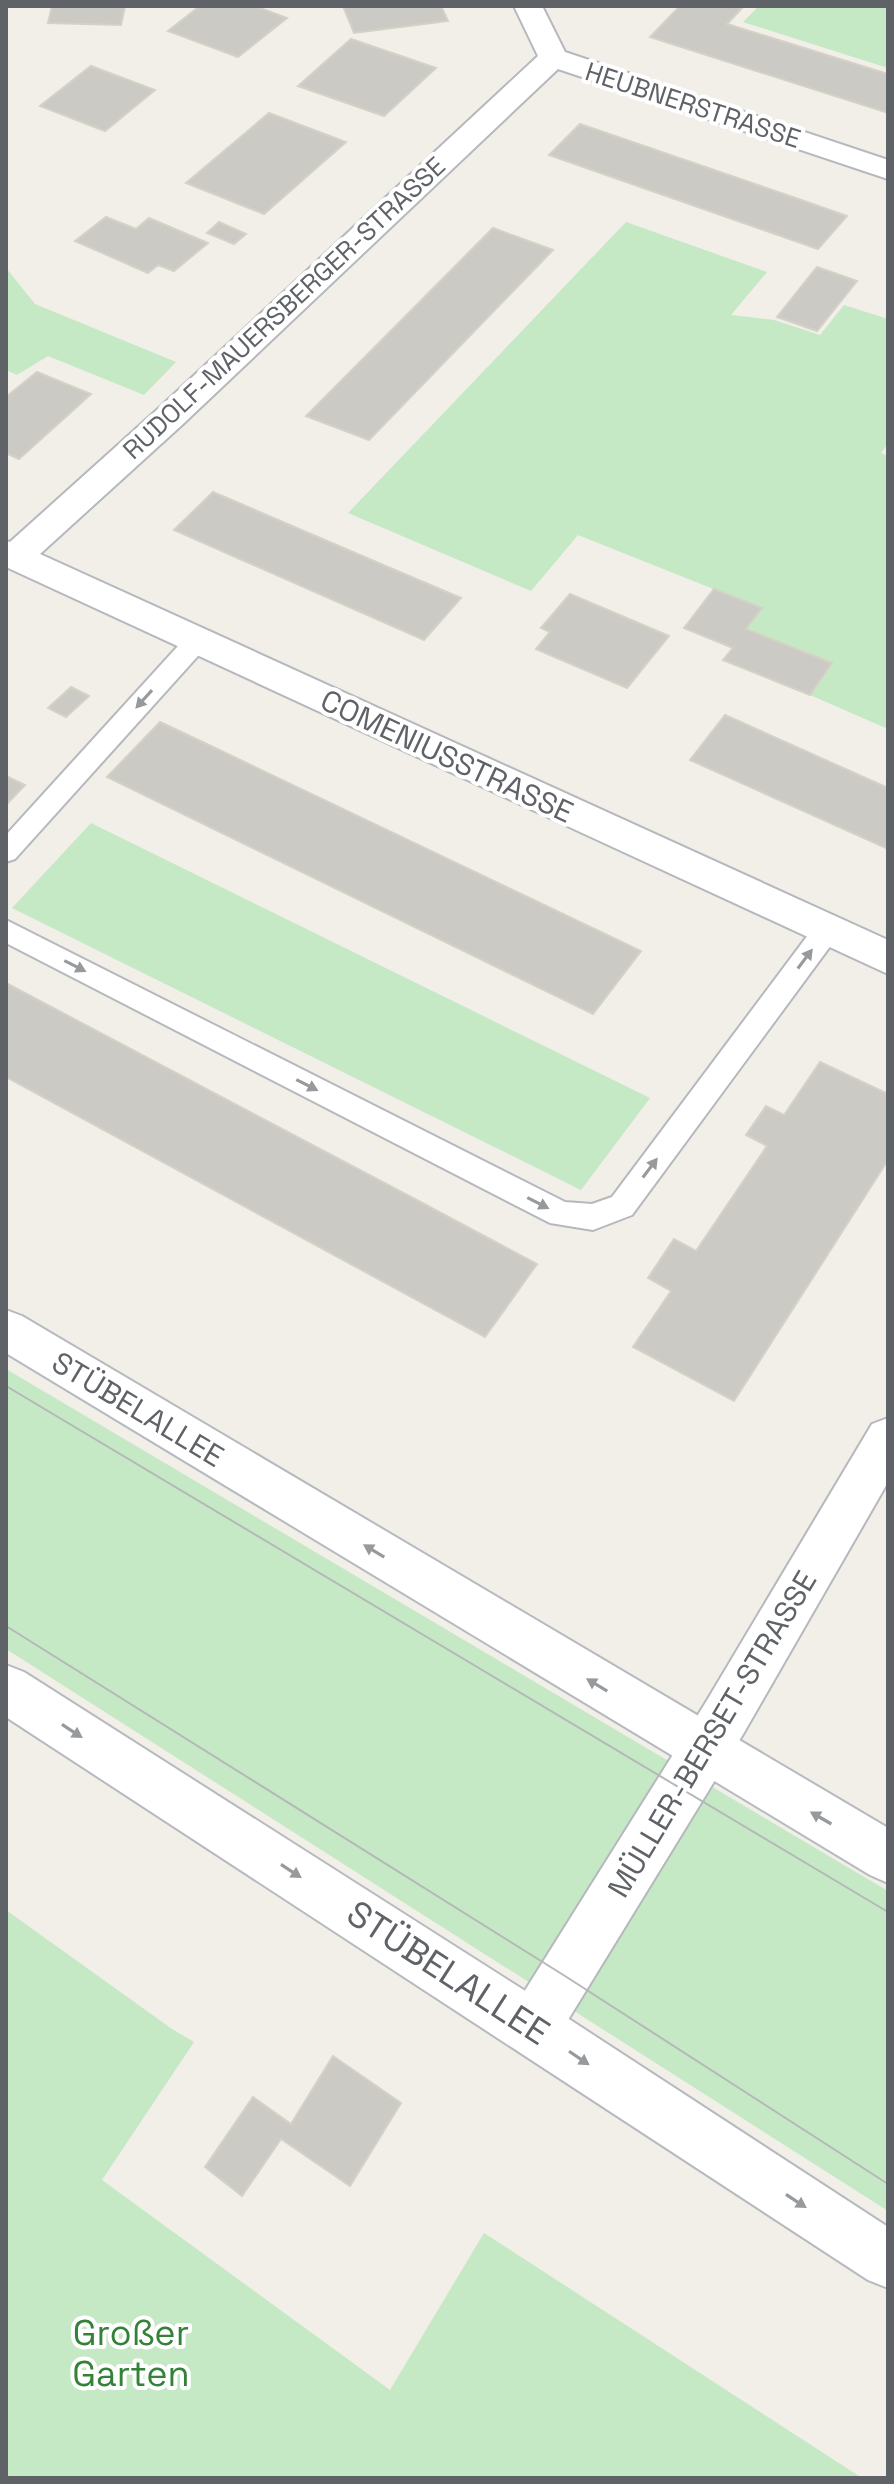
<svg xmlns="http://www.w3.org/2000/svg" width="894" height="2484" font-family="'Space Grotesk',sans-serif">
  <rect width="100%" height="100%" fill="#f1efe8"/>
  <g fill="#c5e8c5">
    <polygon points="759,6 888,6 888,68 743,22"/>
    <polygon points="626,222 767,272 731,315 774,320 820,335 844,305 888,319 888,443 881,453 888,456 888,729 810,695 832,663 746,629 761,608 578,535 531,591 348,513"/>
    <polygon points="6,268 35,304 176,362 144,395 48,356 17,375 6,370"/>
    <polygon points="91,823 650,1098 581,1190 12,908"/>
    <polygon points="6,1369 888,1891 888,2211 6,1649"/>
    <polygon points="6,1910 172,2029 194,2042 102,2180 390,2390 484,2233 862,2478 6,2478"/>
  </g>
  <g fill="#cccac5" stroke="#d6d1c6" stroke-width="2">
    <polygon points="52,6 125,6 121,25 48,23"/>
    <polygon points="200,6 255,6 287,18 238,57 168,31"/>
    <polygon points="343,6 441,6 448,21 354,33"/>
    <polygon points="680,6 744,6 727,24 888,74 888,113 650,37"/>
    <polygon points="351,39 436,68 384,116 298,86"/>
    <polygon points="91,66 155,90 105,131 40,106"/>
    <polygon points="269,113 346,142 264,214 186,183"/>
    <polygon points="580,124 784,194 847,216 818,249 549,155"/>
    <polygon points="106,217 136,229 149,218 208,243 174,271 158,265 148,273 75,241"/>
    <polygon points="219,222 246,234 234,244 207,233"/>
    <polygon points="493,228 553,250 369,440 306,416"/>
    <polygon points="817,267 857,281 817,331 777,317"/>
    <polygon points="37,372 91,394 19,459 6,453 6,397"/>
    <polygon points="213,492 395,570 461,598 424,640 174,530"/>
    <polygon points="714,589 762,608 746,629 832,663 810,695 723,660 733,648 684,628"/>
    <polygon points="570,594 669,636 627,688 536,649 550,632 541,628"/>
    <polygon points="71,687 89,696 66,717 48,708"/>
    <polygon points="725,715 888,788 888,849 690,760"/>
    <polygon points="160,722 211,746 641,951 593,1014 107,777"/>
    <polygon points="6,776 25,785 6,805"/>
    <polygon points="6,983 411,1197 537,1264 485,1337 6,1077"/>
    <polygon points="820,1062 888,1094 888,1160 734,1401 633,1347 671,1291 648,1278 674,1239 696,1251 767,1146 746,1135 766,1106 784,1115"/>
    <polygon points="333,2056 401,2103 350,2186 281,2139 242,2196 205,2167 253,2097 291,2124"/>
  </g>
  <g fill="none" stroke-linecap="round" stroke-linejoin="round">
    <defs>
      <g id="lane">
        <polygon points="197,632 206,635 209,641 206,647 15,859 6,862 6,835 188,635"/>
        <polygon points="827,919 837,923 841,930 837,937 632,1215 593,1230 550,1223 6,943 6,920 565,1202 592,1204 612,1197 817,923"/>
      </g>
      <g id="street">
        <polygon points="514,6 542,6 565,52 888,160 888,179 558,69 183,424 40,554 888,940 888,974 6,567 6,541 10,542 159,408 538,56"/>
        <polygon points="888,1418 888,1482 742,1736 552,2046 533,2054 514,2046 506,2027 514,2008 706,1702 872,1424"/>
      </g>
      <g id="secondary">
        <polygon points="6,1310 22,1316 888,1828 888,1883 870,1875 6,1353"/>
        <polygon points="6,1665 24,1672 552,2008 888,2227 888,2288 868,2280 6,1717"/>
      </g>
    </defs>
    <use href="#lane" stroke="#b5b8bc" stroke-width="4"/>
    <use href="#street" stroke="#b5b8bc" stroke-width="4"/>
    <use href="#secondary" stroke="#b6babf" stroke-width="4"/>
    <use href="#lane" fill="#fff" fill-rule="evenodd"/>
    <use href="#street" fill="#fff" fill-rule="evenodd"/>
    <use href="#secondary" fill="#fff" fill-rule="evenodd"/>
    <g stroke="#b6b7b8" stroke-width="2">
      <polyline points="6,1386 888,1912"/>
      <polyline points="6,1626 565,1976 888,2184"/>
    </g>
  </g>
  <defs><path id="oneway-solid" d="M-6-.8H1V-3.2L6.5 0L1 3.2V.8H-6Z" transform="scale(2)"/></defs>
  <g fill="#979a9d">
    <use href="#oneway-solid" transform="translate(144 699) rotate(132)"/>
    <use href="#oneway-solid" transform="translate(805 959) rotate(-53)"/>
    <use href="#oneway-solid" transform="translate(75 966) rotate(27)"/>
    <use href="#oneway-solid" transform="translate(307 1085) rotate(27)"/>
    <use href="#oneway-solid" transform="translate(650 1168) rotate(-53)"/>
    <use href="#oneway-solid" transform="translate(538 1203) rotate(27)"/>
    <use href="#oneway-solid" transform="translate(374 1551) rotate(-149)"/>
    <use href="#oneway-solid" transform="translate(597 1685) rotate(-149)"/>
    <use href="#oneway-solid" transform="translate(72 1731) rotate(33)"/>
    <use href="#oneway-solid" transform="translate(821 1818) rotate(-150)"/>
    <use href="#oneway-solid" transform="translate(291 1871) rotate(33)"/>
    <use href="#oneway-solid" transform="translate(579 2058) rotate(34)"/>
    <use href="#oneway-solid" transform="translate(796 2201) rotate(33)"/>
  </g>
  <g text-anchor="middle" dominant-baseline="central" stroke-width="8" stroke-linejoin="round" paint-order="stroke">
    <g font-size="26" fill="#5f6368" stroke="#fff">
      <text transform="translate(693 105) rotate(18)">HEUBNERSTRASSE</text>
      <text transform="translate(284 308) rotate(-43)">RUDOLF-MAUERSBERGER-STRASSE</text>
    </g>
    <g font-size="30" fill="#5f6368" stroke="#fff">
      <text transform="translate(447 756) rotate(25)">COMENIUSSTRASSE</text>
      <text transform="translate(138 1409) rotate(31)">STÜBELALLEE</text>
      <text transform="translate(712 1734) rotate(-59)">MÜLLER-BERSET-STRASSE</text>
    </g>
    <g font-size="36" fill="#5f6368" stroke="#fff">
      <text transform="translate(448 1973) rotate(33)">STÜBELALLEE</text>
    </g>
    <g font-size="36" fill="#348238" stroke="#fff">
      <text x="131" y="2333">Großer<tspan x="131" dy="41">Garten</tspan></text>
    </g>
  </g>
  <rect width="894" height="2484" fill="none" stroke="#5f6368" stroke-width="16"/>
</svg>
